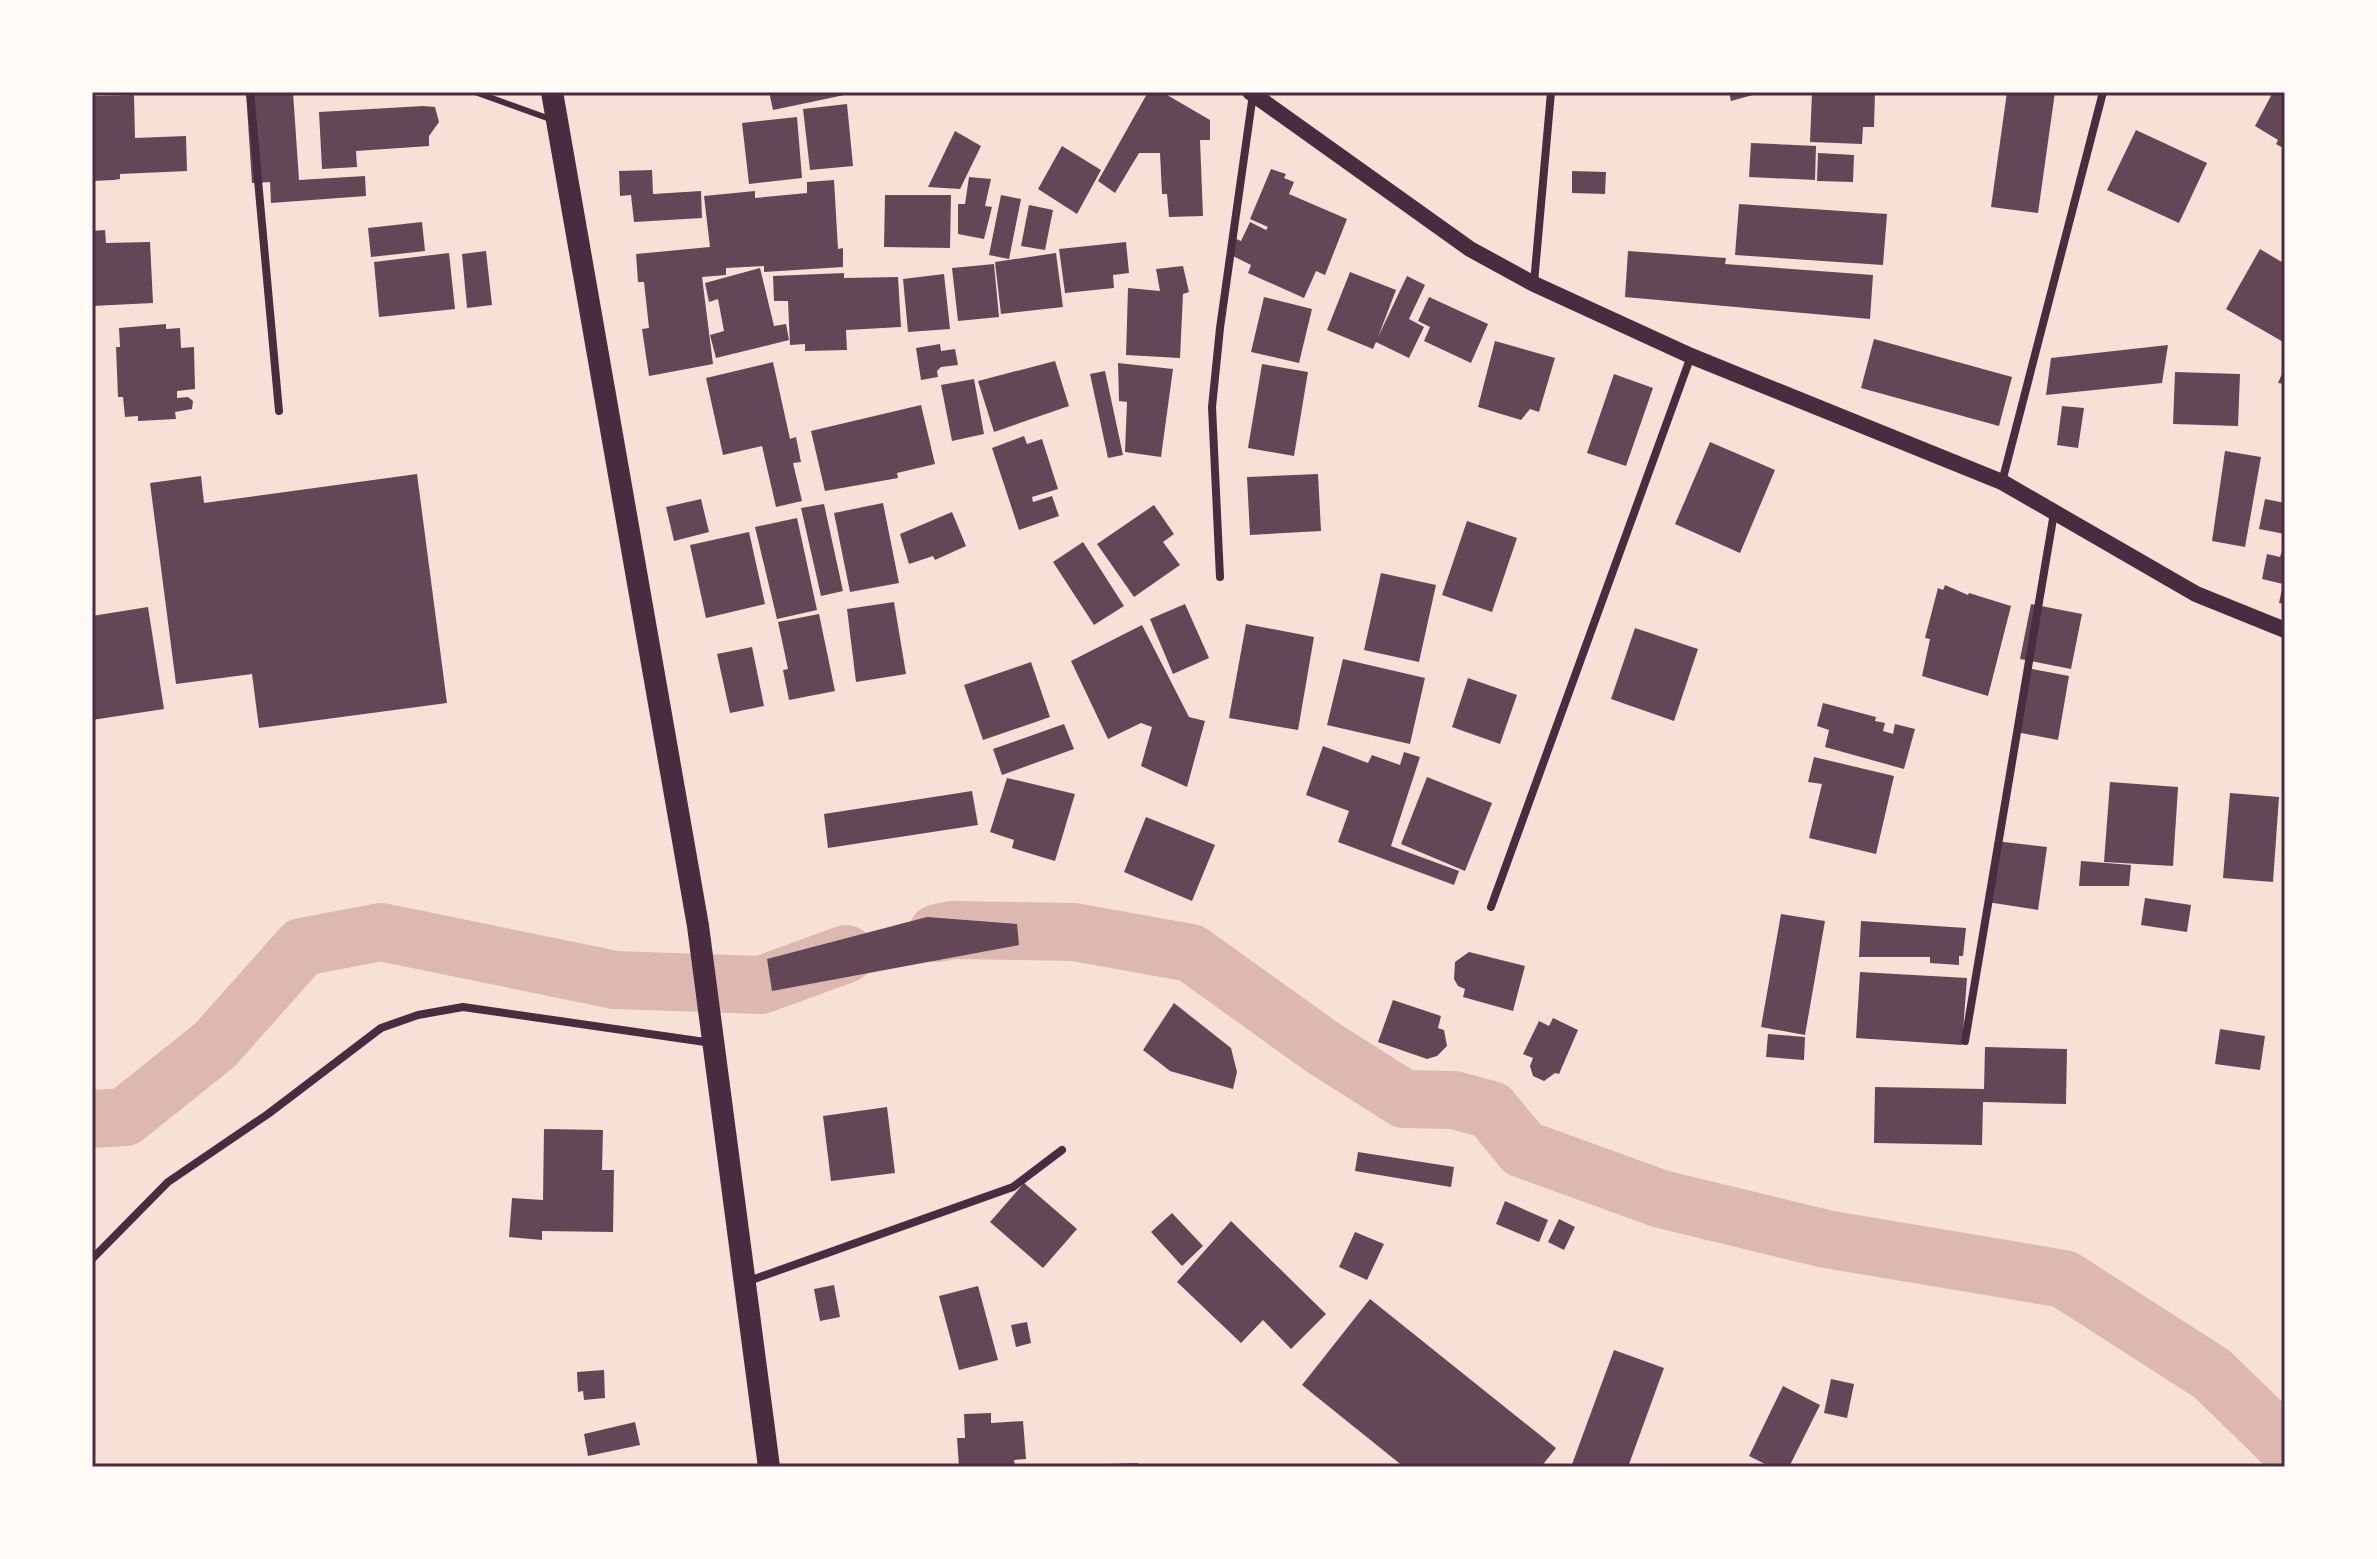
<svg xmlns="http://www.w3.org/2000/svg" width="2377" height="1559" font-family="'Source Sans 3',sans-serif">
  <rect width="100%" height="100%" fill="#f7e1d7"/>
  <g fill="none" stroke-linecap="round" stroke-linejoin="round">
    <g stroke="#dcb8b0" stroke-width="58">
      <polyline points="937,933 952,930 1074,932 1191,953 1322,1047 1404,1099 1454,1100 1491,1110 1523,1149 1661,1199 1826,1239 2064,1279 2212,1374 2285,1445"/>
      <polyline points="92,1119 125,1117 215,1045 302,947 381,932 615,980 761,985 846,954"/>
    </g>
  </g>
  <g fill="#644757">
    <polygon points="246,92 293,92 299,180 365,176 366,196 271,203 270,182 252,183"/>
    <polygon points="769,92 853,92 854,93 773,110"/>
    <polygon points="1148,92 1162,92 1210,120 1210,140 1200,140 1203,216 1169,217 1167,194 1162,194 1160,153 1139,153 1115,193 1098,181"/>
    <polygon points="1729,92 1760,92 1760,93 1731,101"/>
    <polygon points="1812,92 1875,92 1874,127 1863,127 1862,144 1810,142"/>
    <polygon points="2007,92 2055,92 2038,213 1991,207"/>
    <polygon points="2273,92 2285,96 2285,149 2276,144 2278,140 2255,126"/>
    <polygon points="134,95 135,138 186,136 187,171 120,174 120,179 114,180 92,181 92,96"/>
    <polygon points="847,104 853,166 810,170 803,109"/>
    <polygon points="423,106 435,107 439,122 429,136 429,146 356,151 357,167 322,169 319,112"/>
    <polygon points="797,117 802,178 749,184 742,123"/>
    <polygon points="2136,130 2207,163 2179,223 2107,190"/>
    <polygon points="955,131 981,146 960,189 928,187"/>
    <polygon points="1751,143 1816,146 1815,180 1749,177"/>
    <polygon points="1062,146 1101,170 1077,214 1038,189"/>
    <polygon points="1818,153 1854,155 1853,182 1817,181"/>
    <polygon points="1271,169 1286,174 1284,178 1294,182 1289,194 1347,219 1325,275 1316,271 1304,298 1248,273 1251,265 1229,254 1234,238 1241,241 1250,222 1266,230 1268,227 1250,219"/>
    <polygon points="652,170 653,194 701,191 702,218 634,222 631,195 620,196 619,171"/>
    <polygon points="1572,171 1606,172 1605,194 1572,193"/>
    <polygon points="969,177 991,179 985,206 992,207 984,239 958,234 958,204 965,204"/>
    <polygon points="834,180 838,249 843,248 843,267 764,272 764,266 726,268 726,275 702,277 713,364 649,376 642,329 649,328 644,282 638,282 636,254 710,247 704,196 755,191 755,198 807,193 807,182"/>
    <polygon points="885,195 951,195 950,248 884,247"/>
    <polygon points="1001,195 1021,199 1009,259 989,255"/>
    <polygon points="1739,204 1887,214 1883,265 1735,255"/>
    <polygon points="1029,205 1053,210 1045,250 1021,246"/>
    <polygon points="422,222 425,251 371,257 368,228"/>
    <polygon points="105,230 106,243 150,242 153,303 92,306 92,231"/>
    <polygon points="1126,242 1129,273 1113,275 1114,288 1065,293 1059,249"/>
    <polygon points="2260,249 2285,264 2285,343 2226,309"/>
    <polygon points="486,251 492,305 467,308 462,254"/>
    <polygon points="1628,251 1726,258 1725,264 1873,275 1870,319 1625,297"/>
    <polygon points="449,253 455,309 379,317 374,262"/>
    <polygon points="1056,253 1063,307 1001,314 995,262"/>
    <polygon points="994,264 999,317 958,321 952,268"/>
    <polygon points="1183,266 1189,292 1183,294 1180,358 1126,355 1128,288 1160,291 1156,269"/>
    <polygon points="760,268 774,326 786,324 789,340 716,358 710,335 724,331 718,299 709,302 705,283"/>
    <polygon points="1350,272 1396,290 1378,337 1407,276 1425,285 1409,319 1424,327 1409,358 1376,342 1373,349 1327,330"/>
    <polygon points="844,273 844,278 898,277 901,327 846,330 847,350 805,351 805,344 790,345 788,301 774,301 773,276"/>
    <polygon points="944,274 950,329 908,332 903,279"/>
    <polygon points="1264,297 1312,309 1299,363 1251,352"/>
    <polygon points="1429,297 1488,324 1471,363 1424,341 1430,327 1418,321"/>
    <polygon points="166,324 166,329 180,328 181,348 194,347 195,389 177,391 177,398 188,397 193,401 192,409 175,412 176,419 138,421 138,416 125,417 123,397 118,397 116,347 120,347 119,328"/>
    <polygon points="1874,339 2012,377 1999,426 1861,388"/>
    <polygon points="1495,341 1555,358 1539,412 1530,409 1521,420 1478,407"/>
    <polygon points="940,344 941,351 955,349 958,365 941,367 937,371 938,377 921,380 916,348"/>
    <polygon points="2168,345 2162,383 2046,395 2051,358"/>
    <polygon points="1055,361 1069,406 994,432 978,381"/>
    <polygon points="773,362 790,439 796,437 801,462 793,463 802,501 776,507 762,446 723,455 706,378"/>
    <polygon points="1118,363 1173,369 1161,457 1125,452 1127,402 1119,401"/>
    <polygon points="1262,364 1308,372 1294,456 1248,448"/>
    <polygon points="2285,367 2285,384 2278,383"/>
    <polygon points="1105,371 1123,455 1108,458 1090,374"/>
    <polygon points="2175,372 2240,374 2238,426 2173,424"/>
    <polygon points="1614,374 1653,388 1626,466 1587,453"/>
    <polygon points="974,379 984,434 952,441 941,385"/>
    <polygon points="921,405 935,464 897,473 898,478 825,491 811,431"/>
    <polygon points="2062,406 2084,408 2078,448 2057,445"/>
    <polygon points="1024,436 1027,444 1042,439 1058,489 1032,497 1033,502 1052,496 1059,516 1019,530 992,448"/>
    <polygon points="1710,442 1775,470 1740,553 1675,524"/>
    <polygon points="2225,451 2261,457 2245,547 2212,541"/>
    <polygon points="417,474 447,703 259,728 252,674 176,684 150,483 201,476 204,503"/>
    <polygon points="1318,474 1321,531 1250,535 1247,477"/>
    <polygon points="701,499 709,532 674,541 666,507"/>
    <polygon points="2265,499 2285,503 2285,534 2259,529"/>
    <polygon points="883,503 899,583 850,592 834,513"/>
    <polygon points="824,504 843,591 821,596 801,508"/>
    <polygon points="1154,505 1174,534 1163,542 1180,565 1134,597 1097,544"/>
    <polygon points="952,512 966,546 935,560 933,556 909,564 900,534"/>
    <polygon points="797,518 817,610 777,619 755,527"/>
    <polygon points="1467,521 1517,538 1492,612 1442,595"/>
    <polygon points="749,532 765,604 706,618 690,545"/>
    <polygon points="1083,542 1124,606 1094,625 1053,562"/>
    <polygon points="2285,542 2285,604 2279,603 2283,584 2262,579 2267,554 2280,557"/>
    <polygon points="1381,573 1436,585 1419,662 1364,650"/>
    <polygon points="1945,585 1968,595 1969,593 2011,606 1988,696 1922,676 1930,639 1925,638 1938,588 1943,590"/>
    <polygon points="894,602 906,674 856,682 847,609"/>
    <polygon points="1185,604 1209,658 1173,674 1150,619"/>
    <polygon points="2031,604 2082,614 2071,669 2020,659"/>
    <polygon points="148,607 164,709 92,720 92,616"/>
    <polygon points="819,614 835,691 789,700 783,670 788,669 778,622"/>
    <polygon points="1246,624 1314,637 1298,730 1229,718"/>
    <polygon points="1142,625 1189,717 1205,721 1187,787 1141,766 1152,727 1141,723 1108,739 1071,661"/>
    <polygon points="1635,628 1698,649 1674,721 1611,699"/>
    <polygon points="752,647 764,706 730,713 717,654"/>
    <polygon points="1343,659 1425,678 1410,744 1327,725"/>
    <polygon points="1031,662 1050,717 983,740 964,685"/>
    <polygon points="2027,668 2069,676 2058,740 2016,732"/>
    <polygon points="1468,678 1517,695 1500,744 1452,727"/>
    <polygon points="1823,703 1876,717 1875,721 1885,723 1883,731 1893,734 1895,724 1915,729 1904,769 1825,747 1829,730 1817,726"/>
    <polygon points="1064,724 1074,749 1002,775 993,749"/>
    <polygon points="1323,746 1368,763 1372,755 1400,765 1404,752 1420,757 1391,846 1459,871 1454,885 1338,842 1349,811 1306,795"/>
    <polygon points="1814,757 1894,776 1876,854 1809,838 1822,784 1808,782"/>
    <polygon points="1427,777 1492,803 1465,871 1401,844"/>
    <polygon points="1007,778 1075,794 1055,861 1012,848 1014,840 990,832"/>
    <polygon points="2110,782 2178,787 2173,866 2104,862"/>
    <polygon points="972,791 978,825 828,848 824,814"/>
    <polygon points="2230,793 2279,797 2273,882 2223,878"/>
    <polygon points="1146,817 1215,845 1192,901 1124,872"/>
    <polygon points="1995,841 2047,847 2038,910 1987,902"/>
    <polygon points="2081,861 2131,865 2129,886 2079,886"/>
    <polygon points="2145,898 2191,905 2187,932 2141,925"/>
    <polygon points="1781,914 1825,921 1805,1035 1761,1027"/>
    <polygon points="927,917 1017,924 1019,945 772,991 767,959"/>
    <polygon points="1861,921 1966,928 1963,956 1959,956 1959,965 1930,963 1930,957 1859,957"/>
    <polygon points="1469,952 1525,966 1513,1011 1463,997 1465,989 1458,986 1454,979 1455,962"/>
    <polygon points="1860,972 1967,978 1962,1045 1856,1038"/>
    <polygon points="1393,1000 1441,1016 1438,1028 1444,1030 1447,1046 1437,1056 1427,1059 1378,1042"/>
    <polygon points="1174,1003 1231,1048 1237,1072 1233,1089 1170,1071 1143,1050"/>
    <polygon points="1553,1018 1578,1030 1559,1074 1555,1073 1544,1081 1533,1076 1530,1066 1533,1058 1523,1054 1539,1021 1549,1026"/>
    <polygon points="2220,1029 2265,1036 2260,1070 2215,1064"/>
    <polygon points="1768,1034 1805,1037 1804,1060 1766,1057"/>
    <polygon points="1985,1047 2067,1049 2066,1104 1983,1102 1982,1145 1874,1143 1875,1087 1984,1089"/>
    <polygon points="887,1107 895,1173 831,1181 823,1116"/>
    <polygon points="544,1129 603,1130 602,1170 614,1170 613,1232 542,1231 542,1240 509,1237 512,1198 543,1200"/>
    <polygon points="1358,1152 1454,1167 1451,1187 1355,1171"/>
    <polygon points="1024,1183 1077,1229 1043,1268 990,1222"/>
    <polygon points="1505,1201 1548,1220 1539,1242 1496,1224"/>
    <polygon points="1172,1213 1203,1246 1182,1266 1151,1232"/>
    <polygon points="1559,1219 1575,1227 1564,1250 1548,1242"/>
    <polygon points="1231,1221 1326,1314 1291,1349 1263,1320 1241,1343 1177,1282"/>
    <polygon points="1355,1232 1384,1244 1367,1280 1339,1267"/>
    <polygon points="834,1285 840,1317 820,1321 814,1289"/>
    <polygon points="978,1286 998,1360 959,1370 939,1296"/>
    <polygon points="1370,1299 1556,1448 1541,1467 1404,1467 1302,1385"/>
    <polygon points="1027,1322 1031,1343 1016,1347 1011,1325"/>
    <polygon points="1614,1350 1664,1368 1628,1467 1571,1467"/>
    <polygon points="604,1370 605,1398 584,1400 583,1391 578,1392 577,1372"/>
    <polygon points="1831,1379 1854,1384 1847,1418 1824,1413"/>
    <polygon points="1783,1386 1820,1405 1789,1467 1771,1467 1749,1456"/>
    <polygon points="991,1413 991,1423 1023,1421 1026,1459 1014,1460 1015,1467 959,1467 957,1438 965,1438 964,1414"/>
    <polygon points="635,1422 640,1445 588,1456 584,1434"/>
    <polygon points="1138,1463 1138,1467 1105,1467 1105,1464"/>
  </g>
  <g fill="none" stroke-linecap="round" stroke-linejoin="round">
    <polyline stroke="#4a2c40" stroke-width="6" points="475,92 550,119"/>
    <g stroke="#4a2c40" stroke-width="8">
      <polyline points="250,92 279,411"/>
      <polyline points="1534,283 1551,92"/>
      <polyline points="2002,482 2103,92"/>
      <polyline points="1220,577 1212,407 1220,328 1253,94"/>
      <polyline points="1491,907 1691,356"/>
      <polyline points="1965,1041 2054,513"/>
      <polyline points="92,1259 168,1182 268,1114 381,1028 418,1015 463,1007 712,1043"/>
      <polyline points="746,1282 1013,1187 1062,1150"/>
    </g>
    <polyline stroke="#4a2c40" stroke-width="16" points="1250,92 1470,249 1534,284 1691,356 2002,482 2196,594 2285,630"/>
    <polyline stroke="#4a2c40" stroke-width="22" points="552,92 698,926 769,1467"/>
  </g>
  <rect width="2377" height="1559" fill="none" stroke="#fffaf5" stroke-width="188"/>
  <rect x="94" y="94" width="2189" height="1371" fill="none" stroke="#4a2c40" stroke-width="3"/>
</svg>
